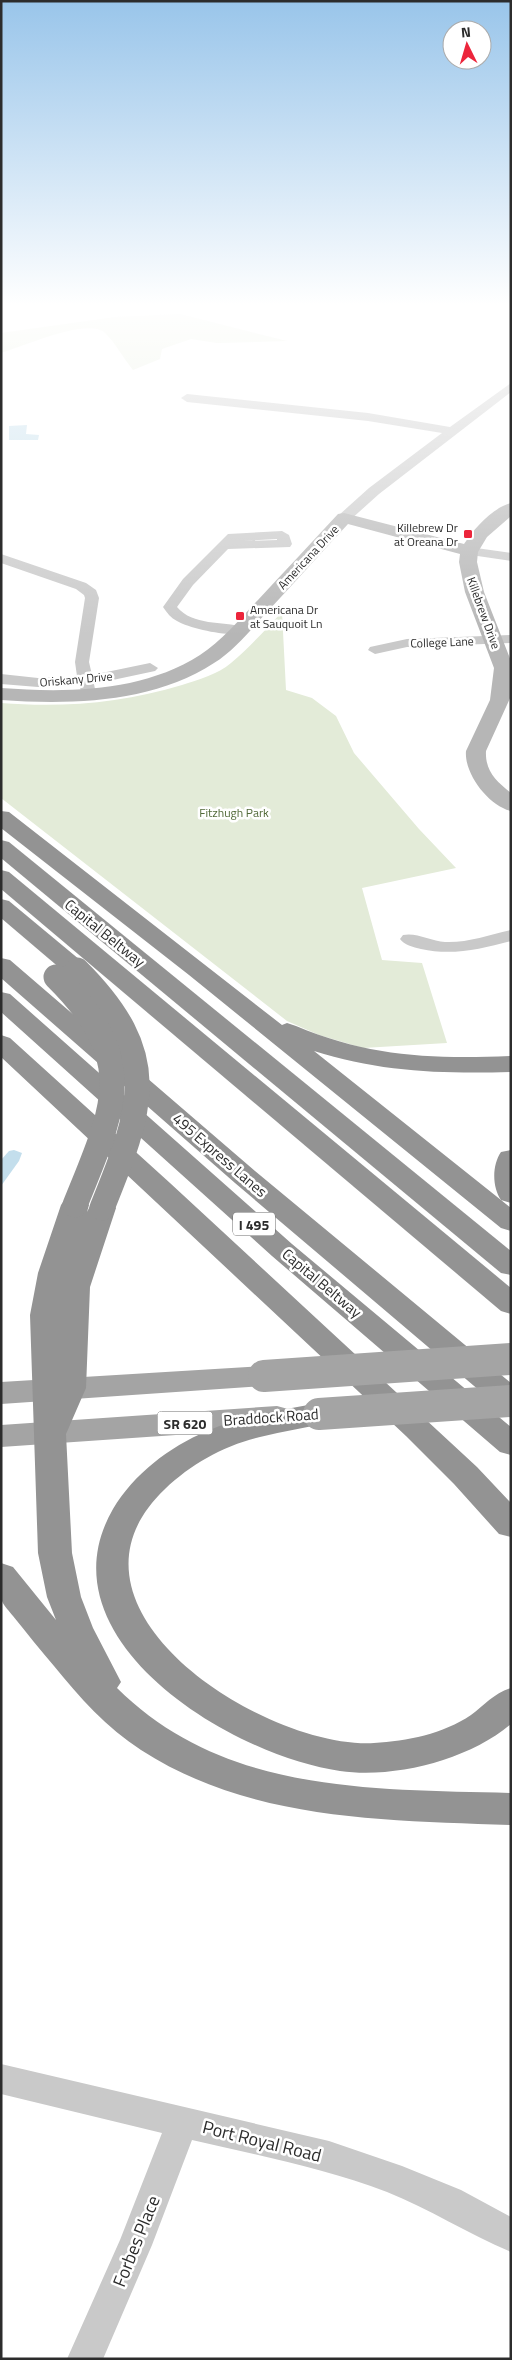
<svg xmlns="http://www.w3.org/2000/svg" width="512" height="2360" font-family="'Titillium Web',sans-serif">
  <rect width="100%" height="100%" fill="#fff"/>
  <g fill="#e3ebd8">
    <path d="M 180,314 L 287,341 L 217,343 L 191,339 L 162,349 L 160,359 L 133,370 C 124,359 114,341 105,333 C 87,317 23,347 1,353 L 1,333 L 115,317 Z"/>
    <path d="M 282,612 L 286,690 L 312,698 L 336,716 L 354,753 L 419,829 L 456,868 L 362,888 L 382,960 L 422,963 L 447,1043 L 363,1048 L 319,1035 L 287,1021 L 1,798 L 1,703 C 63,708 123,703 182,685 C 198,680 218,674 231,663 C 249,648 266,629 282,612 Z"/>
  </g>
  <g fill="#c3deec">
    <polygon points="27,425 26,434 39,435 38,440 9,440 9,426"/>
    <polygon points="14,1150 22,1153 19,1161 1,1186 1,1160 9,1151"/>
  </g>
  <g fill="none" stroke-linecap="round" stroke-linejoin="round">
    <g fill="#c9c9c9" fill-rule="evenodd">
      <polygon points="511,383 511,392 379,494 349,521 344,522 337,518 339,515 369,488 442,433 368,421 187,402 181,398 187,394 368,413 450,427"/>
      <path d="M 282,531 L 289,535 L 292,544 L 290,547 L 228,549 L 193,585 L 177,607 C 193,626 222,621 244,627 L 246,630 L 244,633 C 229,637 191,629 177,621 C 171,618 167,613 163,607 L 183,579 L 228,534 ZM 277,539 L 277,540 L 243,541 Z"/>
      <polygon points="469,547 511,553 511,561 464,554 462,551 464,548"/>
      <polygon points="1,554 86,583 96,590 99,598 89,662 92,675 150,663 158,668 155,671 94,684 96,694 88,699 83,697 79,685 38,687 1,684 1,674 38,678 77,676 75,662 85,598 84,595 76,589 1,563"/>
      <polygon points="511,635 511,643 407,647 375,654 368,650 370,647 407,639"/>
      <path d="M 511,930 L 511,941 C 481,949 452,956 421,949 C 413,947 404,945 400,939 L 403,935 C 416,932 431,941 445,942 C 467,943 489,935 511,930 Z"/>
      <path d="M 1,2064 L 329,2141 L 402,2166 L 461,2190 L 511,2217 L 511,2252 C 468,2234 430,2209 387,2192 C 324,2168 257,2155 192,2140 L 152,2245 L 103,2359 L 67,2359 L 120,2240 L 162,2133 L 1,2094 Z"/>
    </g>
    <path fill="#b6b6b6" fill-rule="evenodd" d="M 511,503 L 511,516 L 487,537 L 478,552 L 477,562 L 484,592 L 511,661 L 511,696 L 486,751 C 485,771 496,781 511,793 L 511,811 C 489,806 464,774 466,751 L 490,700 L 494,668 L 465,592 L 459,562 L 460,554 L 348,524 C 321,553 295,582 268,611 C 251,629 235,650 214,663 C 153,703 71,705 1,700 L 1,688 C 68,693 142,692 200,655 C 222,641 240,619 258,600 C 284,572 311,543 338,514 L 344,513 L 464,544 C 474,529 492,508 511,503 Z"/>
    <g fill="#a4a4a4" fill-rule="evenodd">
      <polygon points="264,1366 275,1369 279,1376 275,1383 264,1386 1,1404 1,1382"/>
      <polygon points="277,1406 288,1409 293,1417 288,1425 277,1428 1,1447 1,1425"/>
    </g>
    <g fill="#939393" fill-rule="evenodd">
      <path d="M 1,811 L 9,812 L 282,1025 L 287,1023 L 296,1026 C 370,1057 432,1059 511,1056 L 511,1072 C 444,1074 379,1072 314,1051 L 501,1200 C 492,1187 492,1165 501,1152 L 511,1150 L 511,1203 L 501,1200 L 511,1208 L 511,1231 L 501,1228 L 189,975 L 1,828 Z"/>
      <polygon points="1,840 9,842 511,1251 511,1275 501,1273 1,858"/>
      <polygon points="1,870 9,872 511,1288 511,1314 501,1311 1,889"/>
      <polygon points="1,899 9,901 86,965 89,970 86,975 77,977 68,975 1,918"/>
      <polygon points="1,958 10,960 255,1171 511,1383 511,1411 500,1408 235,1183 1,978"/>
      <polygon points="1,992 10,994 292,1244 511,1427 511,1455 500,1452 272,1256 1,1012"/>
      <polygon points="1,1035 10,1038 170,1183 477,1467 511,1503 511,1537 499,1534 454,1484 406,1436 1,1057"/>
      <path d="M 75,1196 L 85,1199 L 89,1205 L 87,1212 L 92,1202 L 102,1199 L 112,1202 L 116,1208 L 90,1287 L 86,1388 L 66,1434 L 72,1553 L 81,1597 L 93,1628 L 121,1682 L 117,1688 C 224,1794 371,1789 511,1793 L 511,1825 C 385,1820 251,1821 141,1750 C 107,1728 79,1697 54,1666 C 40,1650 27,1633 13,1616 C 10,1612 4,1606 2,1601 C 0,1592 1,1574 1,1563 L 13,1567 L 56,1620 L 47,1597 L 38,1553 L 30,1315 L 38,1273 L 61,1205 L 65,1199 Z"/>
      <path d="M 319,1403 L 330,1406 L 335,1414 L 330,1422 C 307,1428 283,1431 260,1437 C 225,1445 191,1464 165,1489 C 41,1607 264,1749 374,1743 C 407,1741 443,1734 471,1715 C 485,1705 494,1693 511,1688 L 511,1724 C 469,1760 394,1779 340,1771 C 232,1756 38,1639 113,1509 C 134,1474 169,1447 207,1431 C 242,1416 281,1410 319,1403 Z"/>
    </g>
    <g stroke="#a4a4a4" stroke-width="32">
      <polyline points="264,1376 511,1359"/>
      <polyline points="319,1414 511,1401"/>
    </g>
    <g stroke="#939393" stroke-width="25">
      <path d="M 77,970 C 163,1056 143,1107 102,1208"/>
      <path d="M 56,977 C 141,1061 114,1108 75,1205"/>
    </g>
  </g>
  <linearGradient id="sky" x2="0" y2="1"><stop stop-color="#99c5ea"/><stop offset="0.48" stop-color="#fff"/><stop offset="1" stop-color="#fff" stop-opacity="0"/></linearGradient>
  <rect width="512" height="635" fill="url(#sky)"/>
  <g fill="#ec253b" stroke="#fff" stroke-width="2">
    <rect x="463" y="529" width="10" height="10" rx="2.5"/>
    <rect x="235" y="611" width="10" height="10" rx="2.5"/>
  </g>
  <g text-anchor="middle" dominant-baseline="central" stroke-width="5" stroke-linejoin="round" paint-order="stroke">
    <g font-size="12" fill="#2c2c2c" stroke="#fff" text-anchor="end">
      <text x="458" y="527">Killebrew Dr<tspan x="458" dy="14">at Oreana Dr</tspan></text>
      <text x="250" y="609" text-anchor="start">Americana Dr<tspan x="250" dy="14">at Sauquoit Ln</tspan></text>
    </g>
    <g font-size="12" fill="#2c2c2c" stroke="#fff">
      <text transform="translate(308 557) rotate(-47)">Americana Drive</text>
      <text transform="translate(484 613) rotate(70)">Killebrew Drive</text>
      <text transform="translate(442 642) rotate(-2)">College Lane</text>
      <text transform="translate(76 679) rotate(-5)">Oriskany Drive</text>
    </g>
    <g font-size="12" fill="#516938" stroke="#fff">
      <text x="234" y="812">Fitzhugh Park</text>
    </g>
    <g fill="#fff" stroke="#6b6b6b" stroke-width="1">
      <rect x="233" y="1212.5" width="42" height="23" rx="4"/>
      <rect x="157.5" y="1411.5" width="55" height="23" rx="4"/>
    </g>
    <g font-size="14" font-weight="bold" fill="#2c2c2c">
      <text x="254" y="1224">I 495</text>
      <text x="185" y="1423">SR 620</text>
    </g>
    <g font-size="15" fill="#2c2c2c" stroke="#fff">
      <text transform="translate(105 933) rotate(39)">Capital Beltway</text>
      <text transform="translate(220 1155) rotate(41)">495 Express Lanes</text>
      <text transform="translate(322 1283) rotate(40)">Capital Beltway</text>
      <text transform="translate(271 1417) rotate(-4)">Braddock Road</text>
    </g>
    <g font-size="18" fill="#2c2c2c" stroke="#fff">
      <text transform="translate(262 2141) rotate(14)">Port Royal Road</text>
      <text transform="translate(136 2241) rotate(-68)">Forbes Place</text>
    </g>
  </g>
  <rect width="512" height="2360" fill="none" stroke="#2c2c2c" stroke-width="5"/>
  <g transform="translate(467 45) rotate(355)"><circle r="24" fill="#ffffff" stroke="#ababab"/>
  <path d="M0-4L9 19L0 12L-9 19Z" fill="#ec253b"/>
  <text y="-8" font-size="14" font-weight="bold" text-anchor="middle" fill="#2c2c2c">N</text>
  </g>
</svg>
